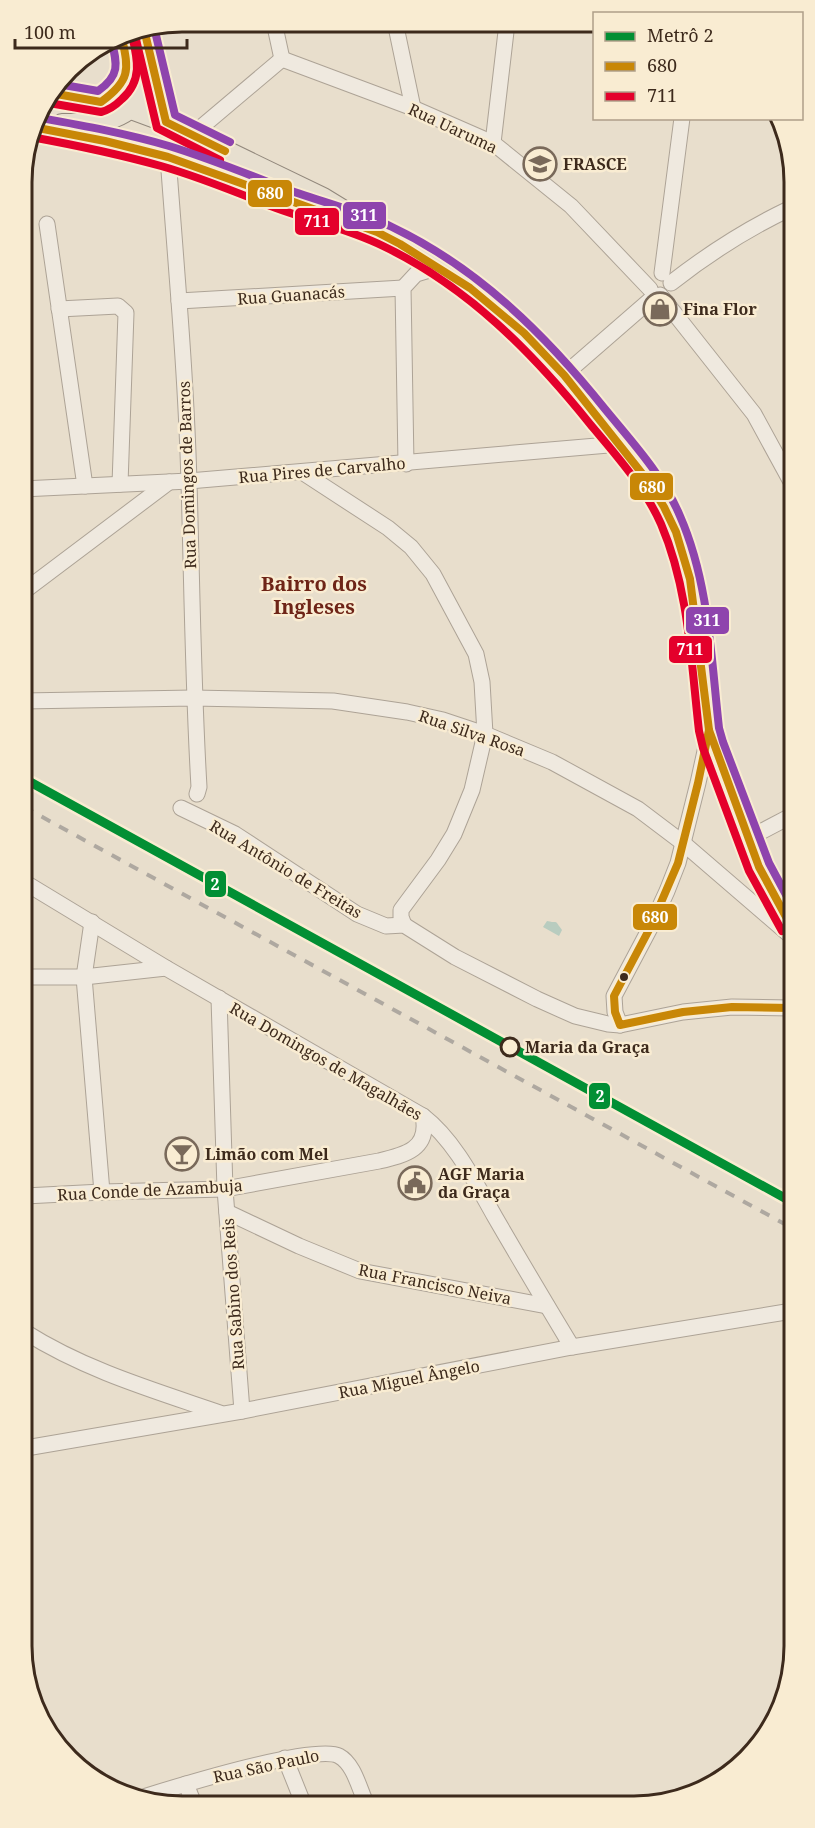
<svg xmlns="http://www.w3.org/2000/svg" width="815" height="1828" font-family="'Noto Serif',serif">
  <rect width="100%" height="100%" fill="#e8decc"/>
  <path fill="#b8ccbf" d="M 547,921 C 560,924 553,918 562,930 L 559,936 L 543,927 Z"/>
  <g fill="none" stroke-linecap="round" stroke-linejoin="round">
    <defs>
      <g id="minor">
        <polyline points="274,22 282,59"/>
        <polyline points="395,22 413,108"/>
        <polyline points="282,59 413,108 493,143 571,206 650,289"/>
        <polyline points="192,135 282,59"/>
        <polyline points="493,143 507,23"/>
        <path d="M 168,157 C 176,265 186,374 189,483 C 192,585 193,686 199,787 L 197,794"/>
        <polyline points="47,224 85,486"/>
        <polyline points="662,273 682,118"/>
        <path d="M 671,283 C 708,254 747,229 789,209"/>
        <polyline points="660,295 754,414 790,480"/>
        <polyline points="179,301 403,288"/>
        <polyline points="59,309 118,306 126,313 120,484"/>
        <polyline points="564,375 656,295"/>
        <polyline points="406,464 403,288 416,274 439,267"/>
        <polyline points="302,472 388,528 411,547 433,574 476,654 482,682 485,734 472,790 454,834 438,860 401,910 401,917 404,925"/>
        <polyline points="22,489 189,481 620,444"/>
        <polyline points="23,592 169,482"/>
        <polyline points="23,701 193,698 333,701 407,712 443,720 485,734 552,762 638,809 683,843 791,936"/>
        <polyline points="181,808 235,834 357,914 386,926 404,925 455,957 537,999 575,1016 608,1024 620,1025 683,1012 732,1007 791,1008"/>
        <polyline points="749,838 791,816"/>
        <path d="M 24,882 L 166,968 L 423,1116 C 455,1141 475,1182 495,1217 C 520,1260 546,1304 572,1347"/>
        <polyline points="92,922 84,977 102,1192"/>
        <polyline points="24,977 84,977 166,968"/>
        <polyline points="219,998 225,1189 242,1411"/>
        <polyline points="620,1025 615,1012 614,996 650,928 667,891 678,863 698,783 709,733"/>
        <path d="M 25,1196 L 102,1192 L 225,1189 L 379,1161 C 405,1155 430,1149 423,1116"/>
        <polyline points="227,1212 299,1246 360,1271 547,1306"/>
        <path d="M 25,1332 C 85,1370 153,1390 220,1413"/>
        <polyline points="26,1448 242,1411 572,1347 792,1311"/>
        <polyline points="285,1758 303,1803"/>
        <polyline points="186,1784 194,1804"/>
        <path d="M 140,1798 C 172,1788 315,1743 339,1756 C 354,1764 359,1788 366,1803"/>
      </g>
      <g id="major">
        <polyline points="144,29 166,122"/>
        <polyline points="51,93 131,109 166,122 323,198 470,288 524,333 564,375 634,462 664,507 676,532 690,579 709,730 713,745 759,867 791,926"/>
        <path d="M 101,102 C 135,80 128,68 121,33"/>
        <path d="M 62,124 C 95,125 135,121 145,84 C 147,74 148,64 149,55"/>
        <polyline points="33,127 105,141 168,157 346,221"/>
      </g>
    </defs>
    <use href="#minor" stroke="#ada396" stroke-width="17"/>
    <use href="#major" stroke="#92887c" stroke-width="22"/>
    <use href="#minor" stroke="#efe9df" stroke-width="15"/>
    <use href="#major" stroke="#e7dfcf" stroke-width="20"/>
    <polyline stroke="#aea8a0" stroke-width="4" stroke-dasharray="10 10" stroke-linecap="butt" points="24,807 792,1228"/>
    <defs>
      <g id="bus-1">
        <polyline points="144,29 166,122 225,151"/>
        <path d="M 51,93 L 101,102 C 133,79 128,68 121,33"/>
        <polyline points="33,127 105,141 168,157 377,232 400,244 470,288 524,333 564,375 648,481 664,507 676,532 690,579 709,730 698,783 678,863 650,928 614,996 615,1012 620,1025 683,1012 732,1007 791,1008"/>
        <polyline points="709,730 759,867 791,926"/>
      </g>
      <g id="bus-2">
        <polyline points="134,31 157,128 220,160"/>
        <path d="M 49,103 L 101,112 C 109,110 116,105 122,99 C 144,79 137,57 131,31"/>
        <path d="M 31,137 C 75,145 118,154 161,166 C 200,177 238,193 276,208 C 311,221 349,229 383,246 C 467,286 532,352 590,424 C 616,455 644,486 661,524 C 689,589 691,662 699,731 L 703,748 L 749,871 L 782,931"/>
      </g>
      <g id="bus-3">
        <polyline points="154,27 175,115 230,142"/>
        <path d="M 58,84 L 98,91 C 121,75 117,63 111,39"/>
        <path d="M 36,117 C 80,125 125,133 169,146 C 208,158 245,173 283,188 C 318,201 357,210 392,227 C 478,268 546,335 605,409 C 632,442 663,475 680,516 C 709,582 711,657 719,728 L 723,742 L 769,863 L 791,904"/>
      </g>
    </defs>
    <use href="#bus-1" stroke="#f9ecd2" stroke-width="12"/>
    <use href="#bus-2" stroke="#f9ecd2" stroke-width="12"/>
    <use href="#bus-3" stroke="#f9ecd2" stroke-width="12"/>
    <use href="#bus-1" stroke="#c88707" stroke-width="8"/>
    <use href="#bus-2" stroke="#e4002b" stroke-width="8"/>
    <use href="#bus-3" stroke="#8e44ad" stroke-width="8"/>
    <defs>
      <polyline id="metro-1" points="23,778 792,1202"/>
    </defs>
    <use href="#metro-1" stroke="#f9ecd2" stroke-width="14"/>
    <use href="#metro-1" stroke="#028f34" stroke-width="9"/>
  </g>
  <defs>
    <symbol id="university-ring" viewBox="-11 -11 22 22"><circle r="9.5" fill="#f9ecd2" stroke="#79695a" stroke-width="1.5"/><path d="M0-5L7-2L0 1L-7-2ZM-4 1L0 2.5L4 1V4Q0 6-4 4Z" fill="#79695a"/></symbol>
    <symbol id="shop-ring" viewBox="-11 -11 22 22"><circle r="9.5" fill="#f9ecd2" stroke="#79695a" stroke-width="1.5"/><path d="M-5-2.5h2.3a2.7 3.5 0 0 1 5.4 0H5L5.5 6h-11ZM-1.5-2.5h3a1.5 2.3 0 0 0-3 0Z" fill="#79695a"/></symbol>
    <symbol id="bar-ring" viewBox="-11 -11 22 22"><circle r="9.5" fill="#f9ecd2" stroke="#79695a" stroke-width="1.5"/><path d="M-6-5H6L.8 .8V4.5H3.5V6h-7V4.5H-.8V.8Z" fill="#79695a"/></symbol>
    <symbol id="civic-ring" viewBox="-11 -11 22 22"><circle r="9.5" fill="#f9ecd2" stroke="#79695a" stroke-width="1.5"/><path d="M-.6-6.5H3V-4.5H.6V-3L4-1V1h2V6H-6V1h2V-1L-.6-3ZM-1.2 2.5V6h2.4V2.5Z" fill="#79695a"/></symbol>
  </defs>
  <g fill-rule="evenodd">
    <use href="#university-ring" x="521" y="145" width="38" height="38"/>
    <use href="#shop-ring" x="641" y="290" width="38" height="38"/>
    <use href="#bar-ring" x="163" y="1135" width="38" height="38"/>
    <use href="#civic-ring" x="396" y="1164" width="38" height="38"/>
  </g>
  <circle fill="#3d2a1c" stroke="#f9ecd2" stroke-width="2" cx="624" cy="977" r="5"/>
  <circle fill="#f9ecd2" stroke="#3d2a1c" stroke-width="3" cx="510" cy="1047" r="9"/>
  <g text-anchor="middle" dominant-baseline="central" stroke-width="5" stroke-linejoin="round" paint-order="stroke">
    <g font-size="16" fill="#3d2a1c" stroke="#f9ecd2">
      <text transform="translate(453 128) rotate(25)">Rua Uaruma</text>
      <text transform="translate(291 295) rotate(-4)">Rua Guanacás</text>
      <text transform="translate(322 470) rotate(-5)">Rua Pires de Carvalho</text>
      <text transform="translate(187 475) rotate(-92)">Rua Domingos de Barros</text>
      <text transform="translate(472 733) rotate(19)">Rua Silva Rosa</text>
      <text transform="translate(286 869) rotate(31)">Rua Antônio de Freitas</text>
      <text transform="translate(326 1061) rotate(30)">Rua Domingos de Magalhães</text>
      <text transform="translate(150 1190) rotate(-3)">Rua Conde de Azambuja</text>
      <text transform="translate(435 1284) rotate(11)">Rua Francisco Neiva</text>
      <text transform="translate(233 1294) rotate(-94)">Rua Sabino dos Reis</text>
      <text transform="translate(409 1379) rotate(-11)">Rua Miguel Ângelo</text>
      <text transform="translate(266 1766) rotate(-12)">Rua São Paulo</text>
    </g>
    <g font-size="16" font-weight="bold" fill="#3d2a1c" stroke="#f9ecd2" text-anchor="start">
      <text x="563" y="164">FRASCE</text>
      <text x="683" y="309">Fina Flor</text>
      <text x="205" y="1154">Limão com Mel</text>
      <text x="438" y="1174">AGF Maria<tspan x="438" dy="18">da Graça</tspan></text>
    </g>
    <g font-size="16" font-weight="bold" fill="#3d2a1c" stroke="#f9ecd2" text-anchor="start">
      <text x="525" y="1047">Maria da Graça</text>
    </g>
    <g font-size="20" font-weight="bold" fill="#6e2417" stroke="#f9ecd2">
      <text x="314" y="583">Bairro dos<tspan x="314" dy="23">Ingleses</tspan></text>
    </g>
  </g>
  <path d="M0 0H815V1828H0ZM182 32H634A150 150 0 0 1 784 182V1646A150 150 0 0 1 634 1796H182A150 150 0 0 1 32 1646V182A150 150 0 0 1 182 32Z" fill="#f9ecd2" fill-rule="evenodd"/>
  <path fill="none" stroke="#3d2a1c" stroke-width="3" d="M182 32H634A150 150 0 0 1 784 182V1646A150 150 0 0 1 634 1796H182A150 150 0 0 1 32 1646V182A150 150 0 0 1 182 32Z"/>
  <g stroke="#f9ecd2" stroke-width="2">
    <rect x="247" y="179" width="46" height="29" rx="6" fill="#c88707"/>
    <rect x="342" y="201" width="45" height="29" rx="6" fill="#8e44ad"/>
    <rect x="294" y="207" width="46" height="29" rx="6" fill="#e4002b"/>
    <rect x="629" y="472" width="45" height="29" rx="6" fill="#c88707"/>
    <rect x="685" y="606" width="45" height="29" rx="6" fill="#8e44ad"/>
    <rect x="668" y="635" width="45" height="29" rx="6" fill="#e4002b"/>
    <rect x="204" y="870" width="23" height="28" rx="6" fill="#028f34"/>
    <rect x="632" y="903" width="46" height="28" rx="6" fill="#c88707"/>
    <rect x="588" y="1082" width="23" height="28" rx="6" fill="#028f34"/>
  </g>
  <g font-size="16" text-anchor="middle" font-weight="bold" fill="#fff">
    <text x="270" y="199">680</text>
    <text x="364" y="221">311</text>
    <text x="317" y="227">711</text>
    <text x="652" y="493">680</text>
    <text x="707" y="626">311</text>
    <text x="690" y="655">711</text>
    <text x="215" y="890">2</text>
    <text x="655" y="923">680</text>
    <text x="600" y="1102">2</text>
  </g>
  <rect x="593" y="12" width="210" height="108" fill="#f9ecd2" stroke="#ae9e89" stroke-width="1.5"/>
  <rect x="605" y="32" width="30" height="9" fill="#028f34" stroke="#ae9e89" stroke-width="1.5"/>
  <text x="647" y="42" font-size="18" fill="#3d2a1c">Metrô 2</text>
  <rect x="605" y="62" width="30" height="9" fill="#c88707" stroke="#ae9e89" stroke-width="1.5"/>
  <text x="647" y="72" font-size="18" fill="#3d2a1c">680</text>
  <rect x="605" y="92" width="30" height="9" fill="#e4002b" stroke="#ae9e89" stroke-width="1.5"/>
  <text x="647" y="102" font-size="18" fill="#3d2a1c">711</text>
  <path d="M15 39v9h172v-9" fill="none" stroke="#3d2a1c" stroke-width="3"/>
  <text x="24" y="39" font-size="18" fill="#3d2a1c" stroke="#f9ecd2" stroke-width="4.5" paint-order="stroke">100 m</text>
</svg>
